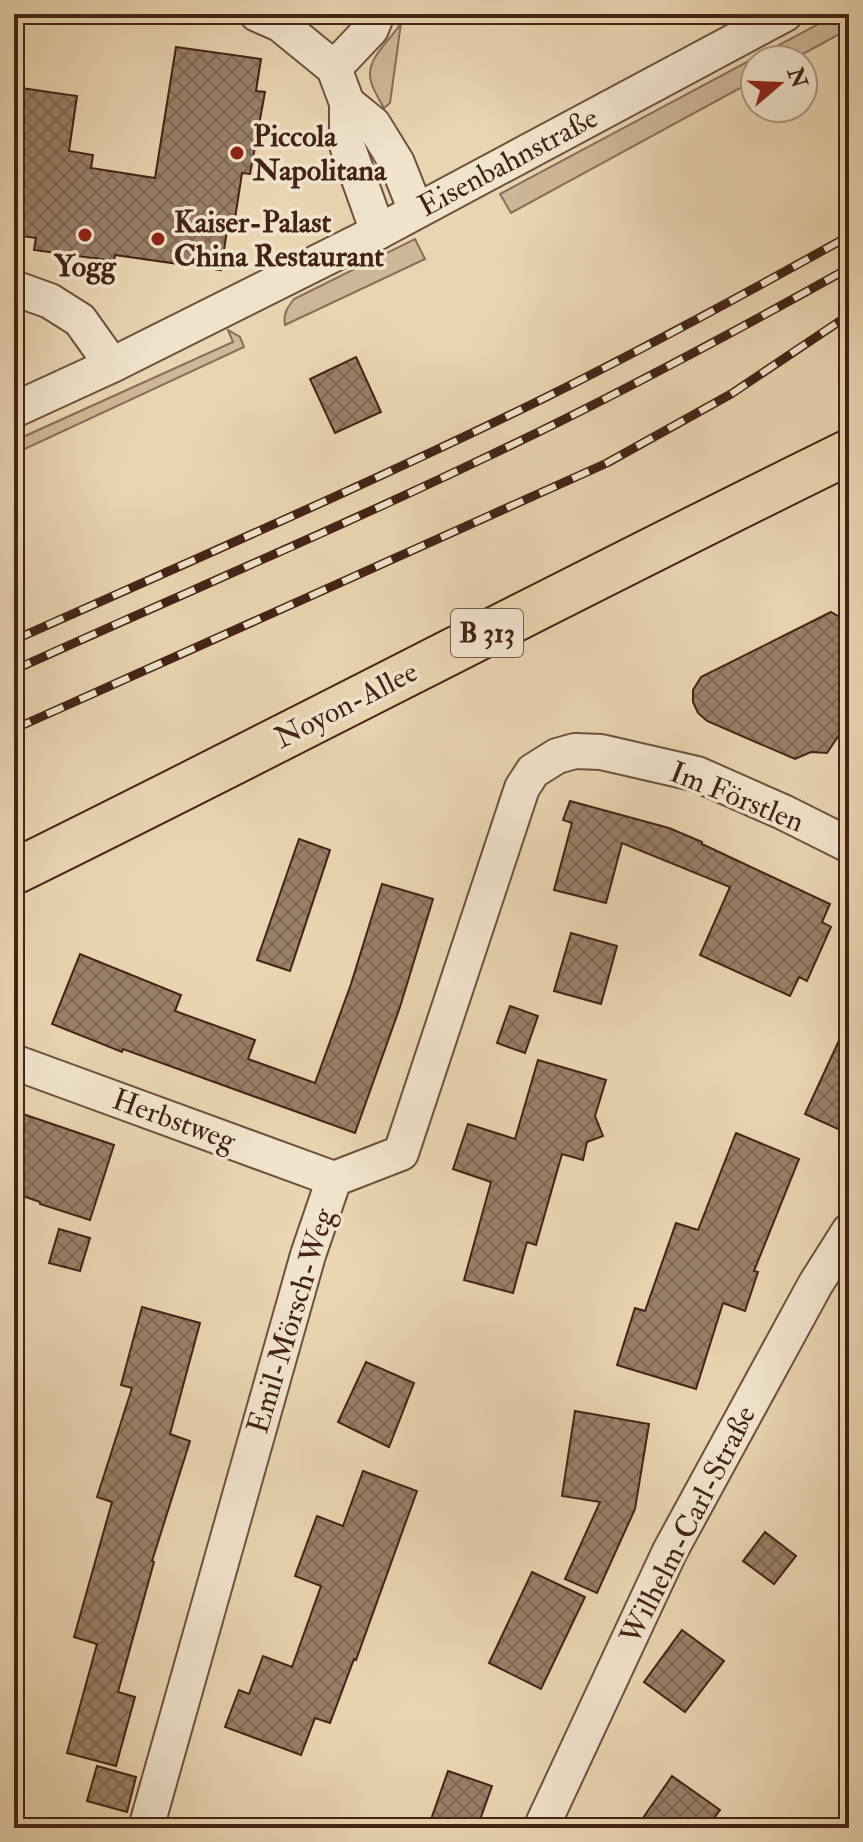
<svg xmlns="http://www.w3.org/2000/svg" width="863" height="1842" font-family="'IM FELL Double Pica',serif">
  <defs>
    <pattern id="building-cross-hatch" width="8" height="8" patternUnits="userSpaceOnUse" patternTransform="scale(2)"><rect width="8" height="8" fill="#9a8068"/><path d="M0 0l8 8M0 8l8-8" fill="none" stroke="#7f6855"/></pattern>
  </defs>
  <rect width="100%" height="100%" fill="#ead5b2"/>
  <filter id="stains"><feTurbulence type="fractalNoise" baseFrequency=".0025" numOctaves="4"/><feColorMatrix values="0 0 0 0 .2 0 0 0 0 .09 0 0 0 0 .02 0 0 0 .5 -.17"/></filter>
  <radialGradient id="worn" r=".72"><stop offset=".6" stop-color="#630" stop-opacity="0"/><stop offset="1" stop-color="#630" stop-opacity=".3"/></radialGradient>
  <g fill="#ceb798" stroke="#896d58" stroke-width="2">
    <polygon points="837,14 849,14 849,29 792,60 755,60 755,80 511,213 500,194"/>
    <path d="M 401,23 L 390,103 L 384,108 C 380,101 375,93 372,85 C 362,60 390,42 401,23 Z"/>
    <path d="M 415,239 L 425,259 L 285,325 C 283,314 287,308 294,299 Z"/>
    <polygon points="228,330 240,337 244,347 14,454 14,441 233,342"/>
  </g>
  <g fill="url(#building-cross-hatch)" stroke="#442317" stroke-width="2">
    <polygon points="176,47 261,59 256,91 265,92 250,174 242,173 234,225 228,224 221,270 115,255 114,261 34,250 36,238 14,235 14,87 77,96 69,151 93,155 91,168 155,178"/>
    <polygon points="356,357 381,412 335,433 310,379"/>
    <polygon points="831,612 849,622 849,720 827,753 811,752 795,759 707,721 698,713 693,702 693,690 701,677"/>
    <polygon points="570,801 669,828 702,842 702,844 830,904 822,922 831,927 807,981 799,977 790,996 700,955 730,887 622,843 606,903 554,890 572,823 563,820"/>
    <polygon points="299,839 330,850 290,971 257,960"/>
    <polygon points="382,884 433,899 400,1007 355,1133 123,1049 122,1052 52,1024 80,954 181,995 175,1011 255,1040 248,1059 315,1083 351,984"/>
    <polygon points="571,933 617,946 601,1004 554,991"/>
    <polygon points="510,1006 538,1016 525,1053 497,1043"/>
    <polygon points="849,1019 849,1134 805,1114"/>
    <polygon points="538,1060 606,1080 595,1116 603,1136 587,1142 583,1160 562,1154 536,1245 527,1242 513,1293 464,1280 491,1182 453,1169 468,1124 515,1139"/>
    <polygon points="14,1111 114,1145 90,1220 40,1204 40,1202 14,1193"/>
    <polygon points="736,1133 799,1159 754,1271 758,1272 745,1311 723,1303 696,1389 617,1365 635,1308 645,1311 676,1223 698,1230"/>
    <polygon points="59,1229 90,1238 80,1271 49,1263"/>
    <polygon points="142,1307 200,1323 170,1434 190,1441 152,1561 154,1562 118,1692 135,1697 116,1766 67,1753 97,1644 74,1637 112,1502 97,1497 132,1388 121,1385"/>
    <polygon points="366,1362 414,1383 389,1447 338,1422"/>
    <polygon points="575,1411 649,1424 635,1509 597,1593 565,1579 600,1502 562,1496"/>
    <polygon points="363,1471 417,1491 356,1660 354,1659 330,1723 315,1718 301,1755 225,1727 239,1690 249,1694 263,1656 292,1667 321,1586 295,1576 317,1516 343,1526"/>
    <polygon points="765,1532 796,1556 774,1584 743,1561"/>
    <polygon points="532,1572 585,1597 541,1689 489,1663"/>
    <polygon points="682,1630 724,1661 685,1712 644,1682"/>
    <polygon points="97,1766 136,1777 127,1812 87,1801"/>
    <polygon points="448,1771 492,1786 477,1828 428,1828"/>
    <polygon points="672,1776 720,1810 707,1828 636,1828"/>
  </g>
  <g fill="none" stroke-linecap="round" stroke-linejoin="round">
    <defs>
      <g id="minor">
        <polyline points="257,14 280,24 334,68"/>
        <polyline points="377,14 371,29 334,68 347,103 347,145 378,232"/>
        <polyline points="347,103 373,124 397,163 416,211"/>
        <polyline points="14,288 50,301 80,320 112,365"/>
        <polyline points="14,410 112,365 378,232 785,14"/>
        <polyline points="14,1062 334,1179"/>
        <polyline points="146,1828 308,1255 334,1179 401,1153 522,788 533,771 557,756 575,751 601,752 697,774 783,812 849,845"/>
        <polyline points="541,1828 670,1551 815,1285 849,1231"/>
      </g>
      <path id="primary" d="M 14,872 C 294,734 569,589 849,452"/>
    </defs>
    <use href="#minor" stroke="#6e503e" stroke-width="38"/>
    <use href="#primary" stroke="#442317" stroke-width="48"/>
    <use href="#minor" stroke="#f1e4cd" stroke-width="34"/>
    <use href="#primary" stroke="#ead5b2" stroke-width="44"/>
    <defs>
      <g id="rail">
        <path d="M 14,640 C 184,564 355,490 522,409 C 633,355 741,296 849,236"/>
        <path d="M 14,670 C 168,600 325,534 478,461 C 604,402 727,336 849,268"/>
        <polyline points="14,729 607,463 731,394 849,315"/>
      </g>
    </defs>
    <use href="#rail" stroke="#442317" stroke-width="9"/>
    <use href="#rail" stroke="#f1e4cd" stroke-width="6" stroke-dasharray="18" stroke-linecap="butt"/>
  </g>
  <g fill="#8f2418" stroke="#f1e4cd" stroke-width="3">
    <circle cx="237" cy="153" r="8"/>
    <circle cx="85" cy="235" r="8"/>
    <circle cx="158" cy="239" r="8"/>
  </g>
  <g text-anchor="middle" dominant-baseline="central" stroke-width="7" stroke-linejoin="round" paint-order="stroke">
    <rect fill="#f1e4cd" stroke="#785d4e" stroke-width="2" x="451" y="609" width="72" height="48" rx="6"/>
    <g font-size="28" font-weight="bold" fill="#442317">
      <text x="487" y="633">B 313</text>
    </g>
    <g font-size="30" font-weight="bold" fill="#442317" stroke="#f1e4cd" text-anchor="start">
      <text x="253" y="136">Piccola<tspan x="253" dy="34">Napolitana</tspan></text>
      <text x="174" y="222">Kaiser-Palast<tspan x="174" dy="34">China Restaurant</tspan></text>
      <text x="85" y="266" text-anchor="middle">Yogg</text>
    </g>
    <g font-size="30" fill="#442317" stroke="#f1e4cd">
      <text transform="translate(508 162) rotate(-28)">Eisenbahnstraße</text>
      <text transform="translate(346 705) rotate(-27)">Noyon-Allee</text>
      <text transform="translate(737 797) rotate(22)">Im Förstlen</text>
      <text transform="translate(174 1120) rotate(20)">Herbstweg</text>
      <text transform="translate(291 1321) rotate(-73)">Emil-Mörsch-Weg</text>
      <text transform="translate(688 1525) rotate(-63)">Wilhelm-Carl-Straße</text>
    </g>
  </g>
  <rect width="863" height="1842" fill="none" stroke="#ead5b2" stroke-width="48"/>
  <rect x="16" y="16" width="831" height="1810" fill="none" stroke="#442317" stroke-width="4"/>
  <rect x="24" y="24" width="815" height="1794" fill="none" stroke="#442317" stroke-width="2"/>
  <g transform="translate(779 84) rotate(71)"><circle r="38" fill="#f1e4cd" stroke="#ac9784" stroke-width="2"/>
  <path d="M0-6L14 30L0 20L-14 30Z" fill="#8f2418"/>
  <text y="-12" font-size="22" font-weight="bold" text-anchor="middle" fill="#442317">N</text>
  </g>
  <rect width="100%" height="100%" filter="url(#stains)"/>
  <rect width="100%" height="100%" fill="url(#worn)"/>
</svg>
